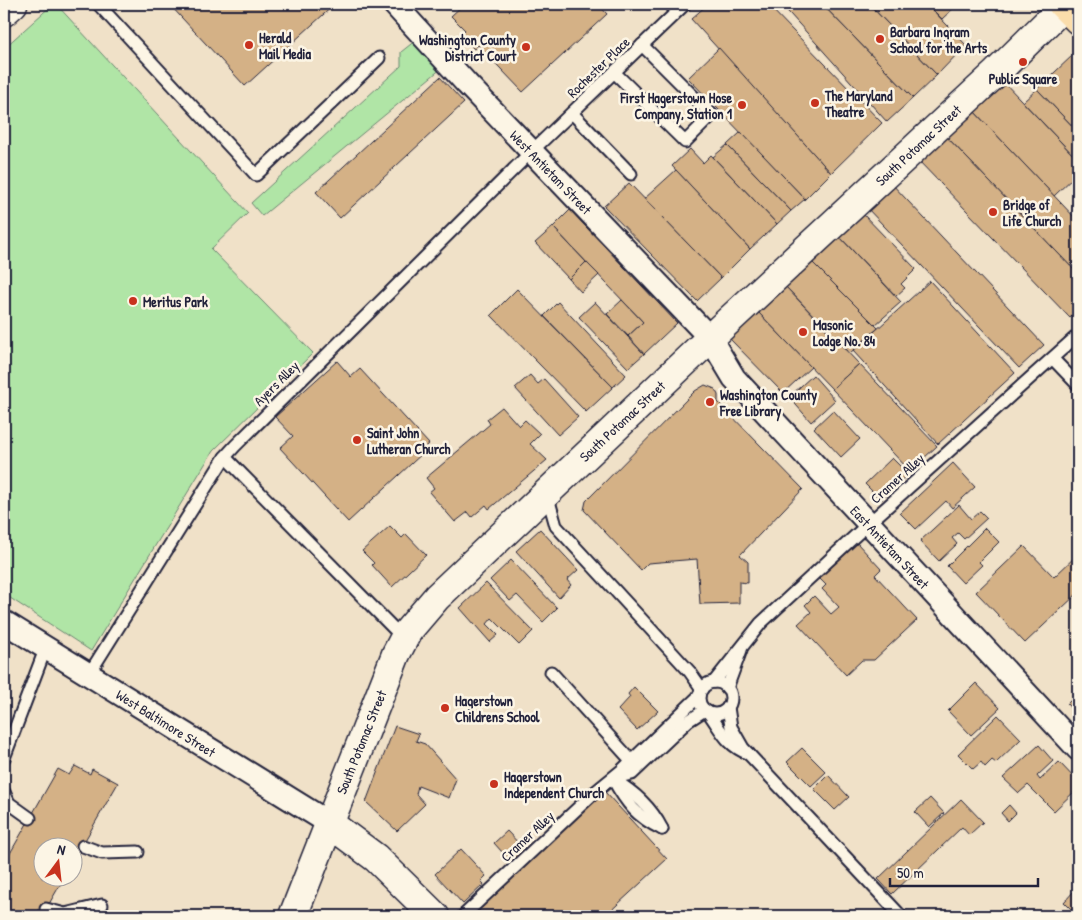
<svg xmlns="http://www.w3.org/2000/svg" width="1082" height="920" font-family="'Patrick Hand',sans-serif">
  <rect width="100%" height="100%" fill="#f0e1c8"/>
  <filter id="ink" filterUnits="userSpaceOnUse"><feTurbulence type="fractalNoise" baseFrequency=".02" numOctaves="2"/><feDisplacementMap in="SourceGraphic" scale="10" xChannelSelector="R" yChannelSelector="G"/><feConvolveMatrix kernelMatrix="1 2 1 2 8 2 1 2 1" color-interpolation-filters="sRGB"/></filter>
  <g filter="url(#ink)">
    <g fill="#b0e5a6" stroke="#698470">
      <polygon points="53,4 56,4 248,213 211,249 313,353 213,451 91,651 4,594 4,48"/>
      <polygon points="416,40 442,68 262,216 251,203 401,66 401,52"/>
    </g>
    <g fill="#d4b186" stroke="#22223b">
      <polygon points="169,4 335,4 245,86"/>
      <polygon points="464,4 598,4 607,14 523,92 478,45 474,49 460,35 465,30 451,16"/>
      <polygon points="708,4 767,4 882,123 831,173 691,19"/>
      <polygon points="781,4 822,4 913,98 887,122"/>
      <polygon points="822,4 869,4 937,75 913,98"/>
      <polygon points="869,4 927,4 966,45 937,75"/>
      <polygon points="927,4 958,4 942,19"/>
      <polygon points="719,48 831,173 805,199 688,78"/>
      <polygon points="1073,55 1078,60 1078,132 1037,89"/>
      <polygon points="440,77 464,103 340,218 316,192"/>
      <polygon points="1000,78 1078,160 1078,173 1054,196 970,107"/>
      <polygon points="1037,89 1078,132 1078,160 1023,102"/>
      <polygon points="970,107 1078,221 1078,258 1070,266 943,133"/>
      <polygon points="741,132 805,199 791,211 727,145"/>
      <polygon points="943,133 1078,274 1078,310 1070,318 916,158"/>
      <polygon points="727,145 791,211 777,224 713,157"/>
      <polygon points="690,149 703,163 711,155 777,224 750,249 672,166"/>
      <polygon points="676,170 750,249 721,278 644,199"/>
      <polygon points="890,182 1044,345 1019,368 865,206"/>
      <polygon points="629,183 721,278 697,301 604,206"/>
      <polygon points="570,210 677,323 644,354 628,336 643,322 553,227"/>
      <polygon points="861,212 916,269 901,284 905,288 896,296 837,234"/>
      <polygon points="553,227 586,262 569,279 535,243"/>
      <polygon points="837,234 901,302 875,325 810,260"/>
      <polygon points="810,260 878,328 850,353 784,285"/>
      <polygon points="586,262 599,275 581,292 569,279"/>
      <polygon points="930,281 1015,373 938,444 853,351"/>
      <polygon points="784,285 859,364 832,389 757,311"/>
      <polygon points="517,289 613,387 586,412 491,315"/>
      <polygon points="622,300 643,322 628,336 607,314"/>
      <polygon points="558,302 626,375 613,387 544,316"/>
      <polygon points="595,302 644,354 628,368 579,317"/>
      <polygon points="757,311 811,367 783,393 729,338"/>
      <polygon points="337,361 351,377 360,369 429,444 422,450 424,452 348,522 280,448 293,436 275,417"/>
      <polygon points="859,364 937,446 910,471 832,389"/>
      <polygon points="530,375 538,384 544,379 578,417 558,435 515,388"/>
      <polygon points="813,375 835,400 811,422 789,397"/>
      <polygon points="705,385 715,389 718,395 718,402 803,489 740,555 748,562 748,583 739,582 739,603 700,604 697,559 648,563 641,570 584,510 586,501 695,391"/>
      <polygon points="502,407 519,426 525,420 540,434 530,444 547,460 489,509 486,505 472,517 468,512 455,522 429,492 434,488 426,478 490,424 487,419"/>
      <polygon points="833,410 860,439 841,457 814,428"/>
      <polygon points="892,458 908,474 881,500 865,484"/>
      <polygon points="953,463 975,487 952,508 946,501 916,529 900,513"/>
      <polygon points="959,505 971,519 980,511 987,518 964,539 958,533 952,538 957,544 939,561 920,541"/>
      <polygon points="390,526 402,538 406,534 426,555 392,587 372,565 374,563 362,551"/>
      <polygon points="985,528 999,542 979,562 982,565 963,583 947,566"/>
      <polygon points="540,529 578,570 567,580 571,585 559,598 516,551"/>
      <polygon points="857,543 881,569 875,575 917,620 874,660 862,660 846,675 798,624 811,612 805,605 814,596 831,614 839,607 822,589 826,585 819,578"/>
      <polygon points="1024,546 1054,577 1078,554 1078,593 1025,643 976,592"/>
      <polygon points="511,560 557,608 543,622 517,595 510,601 490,580"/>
      <polygon points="486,583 533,631 519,645 492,618 487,624 498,635 490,642 460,608"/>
      <polygon points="976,683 1000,708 971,735 948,711"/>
      <polygon points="634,687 658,711 637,730 618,710 630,697 628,694"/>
      <polygon points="1078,693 1078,716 1067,704"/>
      <polygon points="998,715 1021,739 996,763 992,760 985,767 981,762 973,769 958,754"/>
      <polygon points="395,726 419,734 416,741 425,744 456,779 449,798 418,786 416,794 425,804 397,831 366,802"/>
      <polygon points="1039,745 1053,761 1037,776 1040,780 1059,762 1078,782 1078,788 1054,811 1028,785 1019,793 1003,778"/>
      <polygon points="802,748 826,772 811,786 787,762"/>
      <polygon points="75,766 90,774 92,769 118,783 72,863 72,848 42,848 42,878 64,878 42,916 4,916 4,864 58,769 69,775"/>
      <polygon points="828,775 849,797 835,810 814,789"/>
      <polygon points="605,792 667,859 605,916 481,916 476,911"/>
      <polygon points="930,798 944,813 929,827 915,812"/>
      <polygon points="961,799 983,822 969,835 962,827 892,894 878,879"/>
      <polygon points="1009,805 1016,813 1008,821 1001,813"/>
      <polygon points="507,831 524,849 511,862 494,843"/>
      <polygon points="461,849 486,876 481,881 484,884 463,904 435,874"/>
      <polygon points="1075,890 1078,893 1078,916 1064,902"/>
    </g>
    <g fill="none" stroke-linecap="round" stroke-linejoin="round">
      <defs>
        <g id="lane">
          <polyline points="98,4 256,175 379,58"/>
          <polyline points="614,72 685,142 712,115 642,45"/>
          <polyline points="572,113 631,174"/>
          <polyline points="1053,359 1078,385"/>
          <polyline points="225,457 404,639"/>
          <polyline points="547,494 556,526 690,672 702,689"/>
          <polyline points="551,672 638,768"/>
          <polyline points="89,674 225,457 235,446 532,151 685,4"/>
          <polyline points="714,682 761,623 868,524 1078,335"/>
          <circle cx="715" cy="698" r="16"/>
          <polyline points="727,688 741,650"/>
          <polyline points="728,707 731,727 743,748 901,916"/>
          <path d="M 708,712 C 722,731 726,745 749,754"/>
          <polyline points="4,758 46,647"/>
          <polyline points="614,778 632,774 688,721 705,710"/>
          <path d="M 613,779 C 626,803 637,817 662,829"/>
          <path d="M 614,780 C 635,793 651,807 662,829"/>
          <polyline points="4,792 9,803 30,818"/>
          <polyline points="83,846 102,853 138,852"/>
          <polyline points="46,909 65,914 102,905"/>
          <polyline points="463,916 595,792 622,770 699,696"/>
        </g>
        <g id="street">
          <polyline points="394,4 467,84 710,338 734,378 1078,749"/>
          <polyline points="4,622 329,823"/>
        </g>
        <g id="secondary">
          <polyline points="4,12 13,4"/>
          <polyline points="329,823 376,858 435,916"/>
          <polyline points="293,916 396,654 408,631 437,597 724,325 996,73 1066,4"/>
        </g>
        <polyline id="primary" points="1062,4 1078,20"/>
      </defs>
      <use href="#lane" stroke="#22223b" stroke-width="15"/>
      <use href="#street" stroke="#22223b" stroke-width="26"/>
      <use href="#secondary" stroke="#22223b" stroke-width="31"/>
      <use href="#primary" stroke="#22223b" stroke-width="31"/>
      <use href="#lane" stroke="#fcf5e5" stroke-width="11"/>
      <use href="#street" stroke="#fcf5e5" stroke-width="22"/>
      <use href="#secondary" stroke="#fcf5e5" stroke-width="28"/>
      <use href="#primary" stroke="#fbddab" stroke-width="28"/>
    </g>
  </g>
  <g fill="#c8321e" stroke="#fcf5e5" stroke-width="2">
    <circle cx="880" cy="39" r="5"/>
    <circle cx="249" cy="45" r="5"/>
    <circle cx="526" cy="47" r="5"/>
    <circle cx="1023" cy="62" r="5"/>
    <circle cx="815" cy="103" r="5"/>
    <circle cx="742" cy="105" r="5"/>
    <circle cx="993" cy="212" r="5"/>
    <circle cx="133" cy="301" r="5"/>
    <circle cx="803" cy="332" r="5"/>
    <circle cx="710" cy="402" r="5"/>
    <circle cx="357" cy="440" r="5"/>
    <circle cx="445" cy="708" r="5"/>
    <circle cx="494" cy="784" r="5"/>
  </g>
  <g text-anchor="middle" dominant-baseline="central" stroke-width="5" stroke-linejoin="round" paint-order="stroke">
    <g font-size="14" font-weight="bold" fill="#22223b" stroke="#fcf5e5" text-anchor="start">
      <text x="890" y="31">Barbara Ingram<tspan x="890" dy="16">School for the Arts</tspan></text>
      <text x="259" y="37">Herald<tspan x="259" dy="16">Mail Media</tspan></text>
      <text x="516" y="39" text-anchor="end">Washington County<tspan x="516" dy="16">District Court</tspan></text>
      <text x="1023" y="78" text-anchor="middle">Public Square</text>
      <text x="825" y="95">The Maryland<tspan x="825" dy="16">Theatre</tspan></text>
      <text x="732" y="97" text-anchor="end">First Hagerstown Hose<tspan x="732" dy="16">Company, Station 1</tspan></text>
      <text x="1003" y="204">Bridge of<tspan x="1003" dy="16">Life Church</tspan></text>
      <text x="143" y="301">Meritus Park</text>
      <text x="813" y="324">Masonic<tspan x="813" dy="16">Lodge No. 84</tspan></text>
      <text x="720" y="394">Washington County<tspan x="720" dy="16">Free Library</tspan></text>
      <text x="367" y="432">Saint John<tspan x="367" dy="16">Lutheran Church</tspan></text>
      <text x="455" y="700">Hagerstown<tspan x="455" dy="16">Childrens School</tspan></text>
      <text x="504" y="776">Hagerstown<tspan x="504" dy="16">Independent Church</tspan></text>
    </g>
    <g font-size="14" fill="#22223b" stroke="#fcf5e5">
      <text transform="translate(598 67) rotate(-44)">Rochester Place</text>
      <text transform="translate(918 145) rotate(-43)">South Potomac Street</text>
      <text transform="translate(551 172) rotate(46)">West Antietam Street</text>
      <text transform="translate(276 383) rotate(-45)">Ayers Alley</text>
      <text transform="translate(622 421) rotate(-43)">South Potomac Street</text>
      <text transform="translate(897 478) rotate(-42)">Cramer Alley</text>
      <text transform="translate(890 547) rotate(47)">East Antietam Street</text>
      <text transform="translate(166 723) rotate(32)">West Baltimore Street</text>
      <text transform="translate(361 742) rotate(-68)">South Potomac Street</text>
      <text transform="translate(527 836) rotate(-43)">Cramer Alley</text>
    </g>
  </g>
  <rect width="1082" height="920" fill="none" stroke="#fcf5e5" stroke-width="20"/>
  <rect x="10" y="10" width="1062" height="900" fill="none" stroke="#22223b" stroke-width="2" filter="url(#ink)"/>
  <g transform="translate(58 862) rotate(15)"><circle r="24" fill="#fcf5e5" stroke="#a5a1a1"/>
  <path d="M0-4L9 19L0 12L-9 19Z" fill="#c8321e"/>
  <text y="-8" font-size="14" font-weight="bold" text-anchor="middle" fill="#22223b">N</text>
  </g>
  <path d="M890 878v8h148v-8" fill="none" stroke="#22223b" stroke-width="2.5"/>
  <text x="897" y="878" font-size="15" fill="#22223b" stroke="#fcf5e5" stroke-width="4" paint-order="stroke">50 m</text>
</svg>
